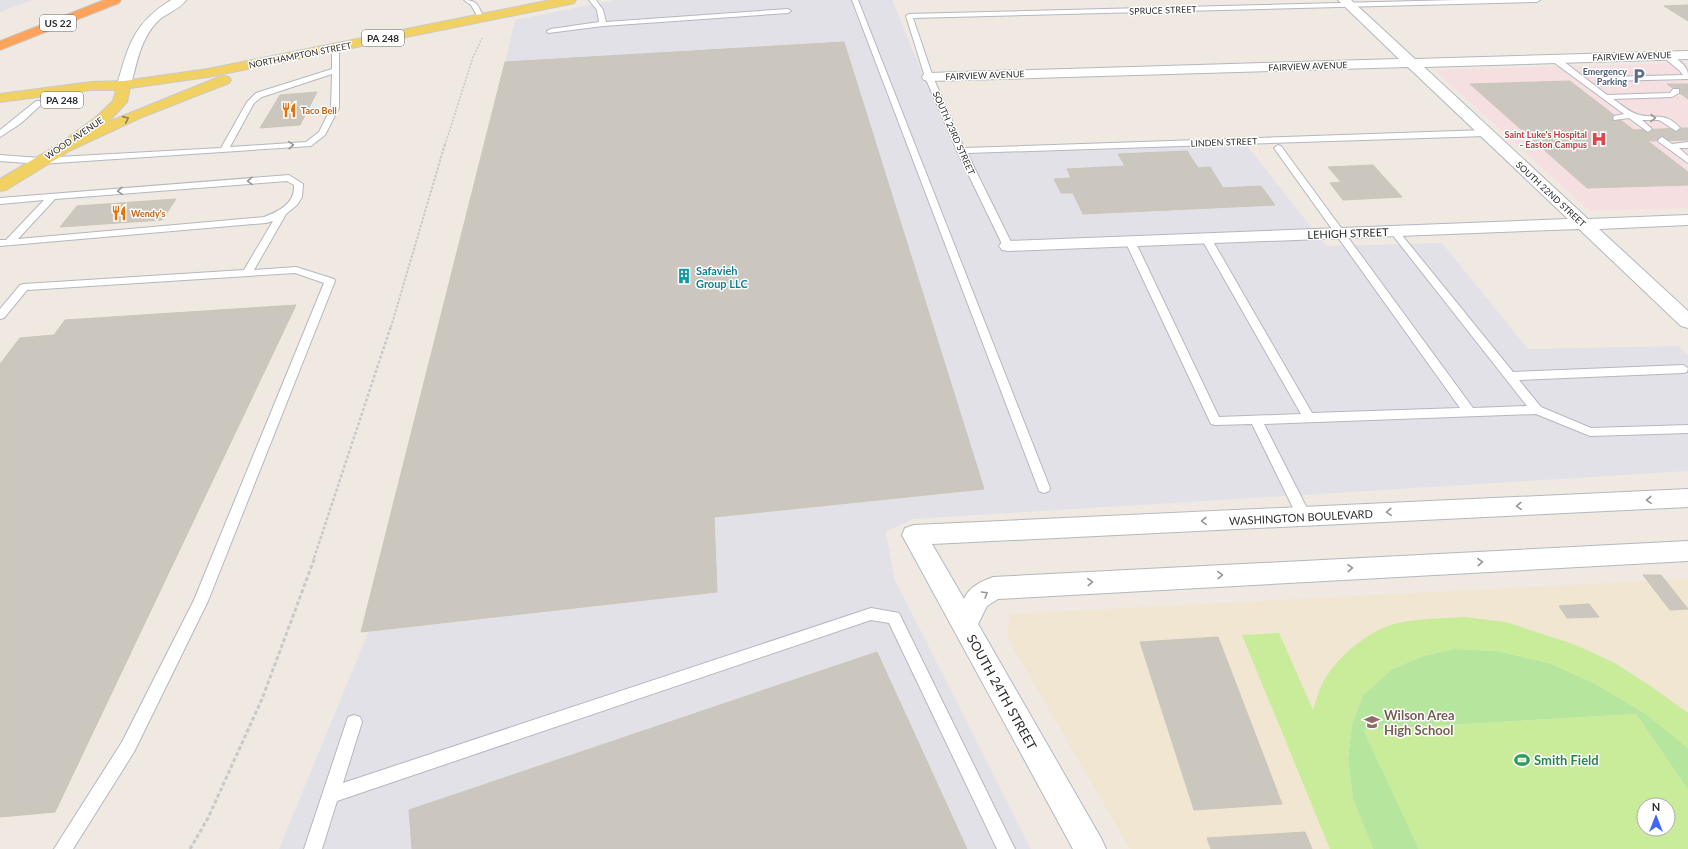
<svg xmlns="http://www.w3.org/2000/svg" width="1688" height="849" font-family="Lato,sans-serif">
  <rect width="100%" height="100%" fill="#efe9e1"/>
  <g fill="#e3e1e8">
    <polygon points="0,0 33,0 0,12"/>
    <polygon points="615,0 892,0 953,147 1244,142 1326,246 1442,243 1528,349 1678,346 1688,355 1688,471 913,519 886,532 894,578 1031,849 279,849 368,633 515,20"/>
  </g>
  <path fill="#f0e6d1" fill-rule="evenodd" d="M 1688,579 L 1688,849 L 1130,849 L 1008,639 L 1009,614 ZM 1644,805 L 1668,805 L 1668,829 L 1644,829 Z"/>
  <polygon fill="#f5dfe0" points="1688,63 1688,208 1590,211 1435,70"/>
  <polygon fill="#b6e59e" points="1454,649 1497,651 1549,663 1594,683 1646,714 1688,748 1688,790 1636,714 1364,730 1419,849 1373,849 1353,799 1348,759 1352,724 1363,695 1392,669 1423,656"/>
  <g fill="#c9ec9a" fill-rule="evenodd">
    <path d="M 1464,617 L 1506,622 L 1573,644 L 1613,662 L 1652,687 L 1688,713 L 1688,748 L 1646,714 L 1594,683 L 1549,663 L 1497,651 L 1454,649 L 1423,656 L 1392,669 L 1363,695 L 1352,724 L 1348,759 L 1353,799 L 1373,849 L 1330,849 L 1242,635 L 1279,633 L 1313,710 C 1316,702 1318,692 1322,684 C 1335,659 1366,632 1394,624 C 1416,618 1441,619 1464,617 Z"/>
    <path d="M 1636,714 L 1688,790 L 1688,849 L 1419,849 L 1363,730 ZM 1644,805 L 1668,805 L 1668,829 L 1644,829 Z"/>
  </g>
  <g fill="#cbc7bf" stroke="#cbc5ba">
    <polygon points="1688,5 1688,21 1664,6"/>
    <polygon points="844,42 984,489 714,517 717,592 361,632 505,62"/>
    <polygon points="1570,81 1688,172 1688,185 1587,188 1470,84"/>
    <polygon points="1667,84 1688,84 1688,99"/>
    <polygon points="317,92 300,125 260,128 280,95"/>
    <polygon points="1688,128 1688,140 1647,141 1633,130"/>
    <polygon points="1187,151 1198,168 1210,167 1223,188 1261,186 1275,205 1083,214 1073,193 1061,193 1054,179 1071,178 1067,169 1125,166 1118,154"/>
    <polygon points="1373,165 1402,197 1343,200 1330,183 1341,182 1328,167"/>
    <polygon points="176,199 162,220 60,227 77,206"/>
    <polygon points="296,305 55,812 0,817 0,364 20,338 54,335 65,320"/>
    <polygon points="1643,575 1661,575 1688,609 1670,610"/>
    <polygon points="1589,604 1599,617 1567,618 1559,606"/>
    <polygon points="1218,637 1282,804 1194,810 1140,642"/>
    <polygon points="877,652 967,849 412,849 409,810"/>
    <polygon points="1305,832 1312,849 1211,849 1207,838"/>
  </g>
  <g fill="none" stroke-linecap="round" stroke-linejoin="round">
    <defs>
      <g id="lane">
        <path d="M 464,0 C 478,0 478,6 484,18 L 483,19 L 479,19 L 471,5 Z"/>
        <polygon points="589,0 596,0 603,10 606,22 788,9 791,11 788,13 603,26 548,33 547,31 551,29 599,22 597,10"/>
        <polygon points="852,0 858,0 1050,488 1049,491 1044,493 1039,491 1038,488"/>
        <polygon points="1457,0 1540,0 1537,2 913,18 933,77 964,148 1486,130 1490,133 1486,136 967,153 1013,246 1008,249 1003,246 957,151 925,77 906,16 909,14"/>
        <path d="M 332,46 L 335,46 L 339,48 L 339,108 L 325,135 L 311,146 L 40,164 L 0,161 L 0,155 L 40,158 L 221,148 L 247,102 L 256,93 L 332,69 ZM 332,74 L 331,108 L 319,132 L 306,142 L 230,147 L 254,103 L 262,97 Z"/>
        <path d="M 1663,53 C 1670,52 1684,63 1687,70 C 1688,72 1688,76 1688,79 L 1606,81 L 1602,79 L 1606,77 L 1683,75 L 1679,70 L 1663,57 Z"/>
        <path d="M 1552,57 L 1558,57 L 1607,95 L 1670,93 L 1673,89 L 1679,89 L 1679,93 L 1672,97 L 1613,99 C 1622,105 1630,113 1640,115 C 1657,119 1666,112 1680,128 L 1676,131 L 1659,120 L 1642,120 L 1652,129 L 1648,132 L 1629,118 L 1614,120 L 1613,118 L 1614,116 L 1624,114 L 1552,61 Z"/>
        <polygon points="36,101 39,101 43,103 20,124 0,137 0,130"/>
        <polygon points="1662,137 1672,144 1688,142 1688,148 1679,148 1688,156 1688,163 1659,142 1658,140"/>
        <polygon points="1278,145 1281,146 1473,408 1527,406 1391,233 1389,231 1391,229 1397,229 1513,372 1683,365 1688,368 1687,372 1683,373 1519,380 1541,407 1591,428 1688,425 1688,433 1590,436 1536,414 1264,424 1311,516 1309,520 1304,521 1299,520 1252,424 1215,425 1211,424 1125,241 1127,239 1133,239 1135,241 1219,417 1301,414 1201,238 1206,235 1211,238 1312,413 1460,408 1274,148"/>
        <path d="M 289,175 L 303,184 L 302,197 L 297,205 L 286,214 L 254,270 L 296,267 L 334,279 L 335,281 L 208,601 L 134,752 L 73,849 L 54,849 L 122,742 L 194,600 L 324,283 L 295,273 L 27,290 L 4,318 L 0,319 L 0,309 L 20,285 L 24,284 L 244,270 L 273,221 L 266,223 L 0,246 L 0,240 L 6,240 L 44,200 L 0,204 L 0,198 ZM 287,181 L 294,185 C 295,204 279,211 264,217 L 18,239 L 55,199 Z"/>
        <polygon points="871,608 899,613 1015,849 997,849 889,623 871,620 337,801 322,849 304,849 348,717 354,715 360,717 362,722 343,783"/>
      </g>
      <polygon id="street" points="1338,0 1351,0 1415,59 1688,51 1688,59 1424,67 1588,219 1688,215 1688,225 1599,229 1688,311 1688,328 1681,326 1579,229 1008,251 1002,250 999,246 1002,242 1008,241 1568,219 1408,67 929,81 924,80 922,77 924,74 929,73 1399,59"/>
      <g id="secondary">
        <path d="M 171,0 L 186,0 C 180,9 167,13 159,20 C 141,37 137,62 131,85 L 129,88 L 124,89 L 119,88 L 117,85 C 129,44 133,24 171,0 Z"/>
        <path d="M 1688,489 L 1688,507 L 932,544 L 964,599 C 969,587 980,582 993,577 L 1688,541 L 1688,561 L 998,599 L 987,606 L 978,624 L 1101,838 L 1106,849 L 1073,849 L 902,535 L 905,528 L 914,525 Z"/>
      </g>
      <polygon id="primary" points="551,0 576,0 574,3 570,4 208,77 130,88 127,102 108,122 219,77 224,76 229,77 231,80 229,83 142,117 71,150 6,190 0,191 0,179 59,144 95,118 113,101 116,90 91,90 0,102 0,94 91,82 124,81 208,69"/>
      <polygon id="highway" points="104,0 121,0 119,3 0,50 0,41"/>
    </defs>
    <use href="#lane" stroke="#b4b7c1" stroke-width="2"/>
    <use href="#street" stroke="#b4b7c1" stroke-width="2"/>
    <use href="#secondary" stroke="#b4b7c1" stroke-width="2"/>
    <use href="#primary" stroke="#c9c9c9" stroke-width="2"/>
    <use href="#highway" stroke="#c9c9c9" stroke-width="2"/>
    <polyline stroke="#c9c9c9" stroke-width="1.5" stroke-dasharray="2 1.5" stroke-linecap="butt" points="445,145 473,57 482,38"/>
    <polyline stroke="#c9c9c9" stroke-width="2" stroke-dasharray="2.5 1.5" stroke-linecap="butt" points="391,327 445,144"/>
    <polyline stroke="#c9c9c9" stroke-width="2.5" stroke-dasharray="3 2" stroke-linecap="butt" points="314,558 391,326"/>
    <polyline stroke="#c9c9c9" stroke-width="3" stroke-dasharray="4 2.5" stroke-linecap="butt" points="190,849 208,818 262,699 315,557"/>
    <use href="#lane" fill="#fff" fill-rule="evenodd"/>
    <use href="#street" fill="#fff" fill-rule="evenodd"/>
    <use href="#secondary" fill="#fff" fill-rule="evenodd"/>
    <use href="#primary" fill="#f2d163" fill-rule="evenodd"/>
    <use href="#highway" fill="#ffa35c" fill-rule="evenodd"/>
  </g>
  <defs><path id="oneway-chevron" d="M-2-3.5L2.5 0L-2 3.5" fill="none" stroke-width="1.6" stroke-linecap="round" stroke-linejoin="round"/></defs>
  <g stroke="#969696">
    <use href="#oneway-chevron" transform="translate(1653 118) rotate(2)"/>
    <use href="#oneway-chevron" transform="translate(291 145) rotate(-4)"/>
    <use href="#oneway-chevron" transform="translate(250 181) rotate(176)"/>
    <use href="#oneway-chevron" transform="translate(120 191) rotate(176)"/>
    <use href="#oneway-chevron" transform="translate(1649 500) rotate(177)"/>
    <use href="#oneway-chevron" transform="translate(1519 506) rotate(177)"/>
    <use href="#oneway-chevron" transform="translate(1389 512) rotate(177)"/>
    <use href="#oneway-chevron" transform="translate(1204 521) rotate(177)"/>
    <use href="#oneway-chevron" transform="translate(1480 562) rotate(-3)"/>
    <use href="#oneway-chevron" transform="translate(1350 568) rotate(-3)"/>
    <use href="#oneway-chevron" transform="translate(1220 575) rotate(-3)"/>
    <use href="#oneway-chevron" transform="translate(1090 582) rotate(-3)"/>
    <use href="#oneway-chevron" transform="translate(985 594) rotate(-31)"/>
  </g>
  <use stroke="#908048" href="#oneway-chevron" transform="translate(126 119) rotate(-24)"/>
  <defs>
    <symbol id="parking-bare" viewBox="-9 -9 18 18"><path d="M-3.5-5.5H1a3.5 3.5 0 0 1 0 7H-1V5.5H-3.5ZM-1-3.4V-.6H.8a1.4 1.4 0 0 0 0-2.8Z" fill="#5c6f8a" stroke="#fff" stroke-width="2.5" paint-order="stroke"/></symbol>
    <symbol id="restaurant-bare" viewBox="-9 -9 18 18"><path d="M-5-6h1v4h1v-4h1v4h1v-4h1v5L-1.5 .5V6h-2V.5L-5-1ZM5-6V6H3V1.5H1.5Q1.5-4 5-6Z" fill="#e8710a" stroke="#fff" stroke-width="2.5" paint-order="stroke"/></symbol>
    <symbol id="hospital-bare" viewBox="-9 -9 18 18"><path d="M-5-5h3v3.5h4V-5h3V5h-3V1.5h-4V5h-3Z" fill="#e0444e" stroke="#fff" stroke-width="2.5" paint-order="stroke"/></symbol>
    <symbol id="building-bare" viewBox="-9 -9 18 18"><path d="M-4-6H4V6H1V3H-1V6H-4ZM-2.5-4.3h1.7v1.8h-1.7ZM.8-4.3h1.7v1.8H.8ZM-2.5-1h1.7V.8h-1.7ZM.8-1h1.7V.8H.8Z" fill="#0f9aa8" stroke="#fff" stroke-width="2.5" paint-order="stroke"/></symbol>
    <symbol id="school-bare" viewBox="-9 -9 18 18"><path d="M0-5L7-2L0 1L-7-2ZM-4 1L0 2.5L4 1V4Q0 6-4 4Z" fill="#8d6e63" stroke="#fff" stroke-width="2.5" paint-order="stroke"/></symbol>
    <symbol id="stadium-bare" viewBox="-9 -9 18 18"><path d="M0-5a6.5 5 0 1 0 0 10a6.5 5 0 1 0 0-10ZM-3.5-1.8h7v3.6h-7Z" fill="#2e9e5b" stroke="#fff" stroke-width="2.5" paint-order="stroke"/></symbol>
  </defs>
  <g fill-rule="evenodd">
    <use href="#parking-bare" x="1628" y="65" width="22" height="22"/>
    <use href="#restaurant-bare" x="278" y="99" width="22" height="22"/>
    <use href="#hospital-bare" x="1588" y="128" width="22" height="22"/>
    <use href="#restaurant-bare" x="108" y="202" width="22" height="22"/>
    <use href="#building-bare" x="673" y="265" width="22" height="22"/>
    <use href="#school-bare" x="1361" y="711" width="22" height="22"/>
    <use href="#stadium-bare" x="1511" y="749" width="22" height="22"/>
  </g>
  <g text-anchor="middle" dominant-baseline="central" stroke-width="3" stroke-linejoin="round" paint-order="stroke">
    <g font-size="9" fill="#2e2e2e" stroke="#fff">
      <text transform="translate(1163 10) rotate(-2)">SPRUCE STREET</text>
      <text transform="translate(300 55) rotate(-11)">NORTHAMPTON STREET</text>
      <text transform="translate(1632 56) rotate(-2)">FAIRVIEW AVENUE</text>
      <text transform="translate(1308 66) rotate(-2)">FAIRVIEW AVENUE</text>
      <text transform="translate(985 75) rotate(-2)">FAIRVIEW AVENUE</text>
      <text transform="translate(954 133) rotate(66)">SOUTH 23RD STREET</text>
      <text transform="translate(74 138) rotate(-34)">WOOD AVENUE</text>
      <text transform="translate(1224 142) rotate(-2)">LINDEN STREET</text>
      <text transform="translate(1551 194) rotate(43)">SOUTH 22ND STREET</text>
    </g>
    <g font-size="9" font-weight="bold" fill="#4e5e75" stroke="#fff" text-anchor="end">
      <text x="1627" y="71">Emergency<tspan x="1627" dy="10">Parking</tspan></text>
    </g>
    <g font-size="9" font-weight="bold" fill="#c56008" stroke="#fff" text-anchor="start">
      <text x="301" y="110">Taco Bell</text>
      <text x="131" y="213">Wendy's</text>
    </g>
    <g font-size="9" font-weight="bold" fill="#be3a42" stroke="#fff" text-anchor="end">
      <text x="1587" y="134">Saint Luke's Hospital<tspan x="1587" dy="10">- Easton Campus</tspan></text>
    </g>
    <g fill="#fff" stroke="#6d6d6d" stroke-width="1">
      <rect x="40" y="15" width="36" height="16" rx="3"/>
      <rect x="362" y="30" width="42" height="16" rx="3"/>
      <rect x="41" y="92" width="42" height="16" rx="3"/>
    </g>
    <g font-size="10" font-weight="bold" fill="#2e2e2e">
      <text x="58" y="23">US 22</text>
      <text x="383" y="38">PA 248</text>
      <text x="62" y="100">PA 248</text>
    </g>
    <g font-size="11" fill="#2e2e2e" stroke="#fff">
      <text transform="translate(1348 233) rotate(-2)">LEHIGH STREET</text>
      <text transform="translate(1301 517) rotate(-3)">WASHINGTON BOULEVARD</text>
    </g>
    <g font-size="11" font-weight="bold" fill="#0d838f" stroke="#fff" text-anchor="start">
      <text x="696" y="270">Safavieh<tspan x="696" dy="13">Group LLC</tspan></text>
    </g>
    <g font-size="13" fill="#2e2e2e" stroke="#fff">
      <text transform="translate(1002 692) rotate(61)">SOUTH 24TH STREET</text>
    </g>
    <g font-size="13" font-weight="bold" fill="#785e54" stroke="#fff" text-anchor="start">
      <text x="1384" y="715">Wilson Area<tspan x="1384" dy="15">High School</tspan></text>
    </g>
    <g font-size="13" font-weight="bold" fill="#27864d" stroke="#fff" text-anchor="start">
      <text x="1534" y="760">Smith Field</text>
    </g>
  </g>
  <g transform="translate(1656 817)"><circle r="19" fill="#ffffff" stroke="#ababab"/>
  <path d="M0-3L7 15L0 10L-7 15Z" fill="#4264fb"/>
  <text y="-6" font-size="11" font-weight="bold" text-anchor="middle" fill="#2e2e2e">N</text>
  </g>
</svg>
